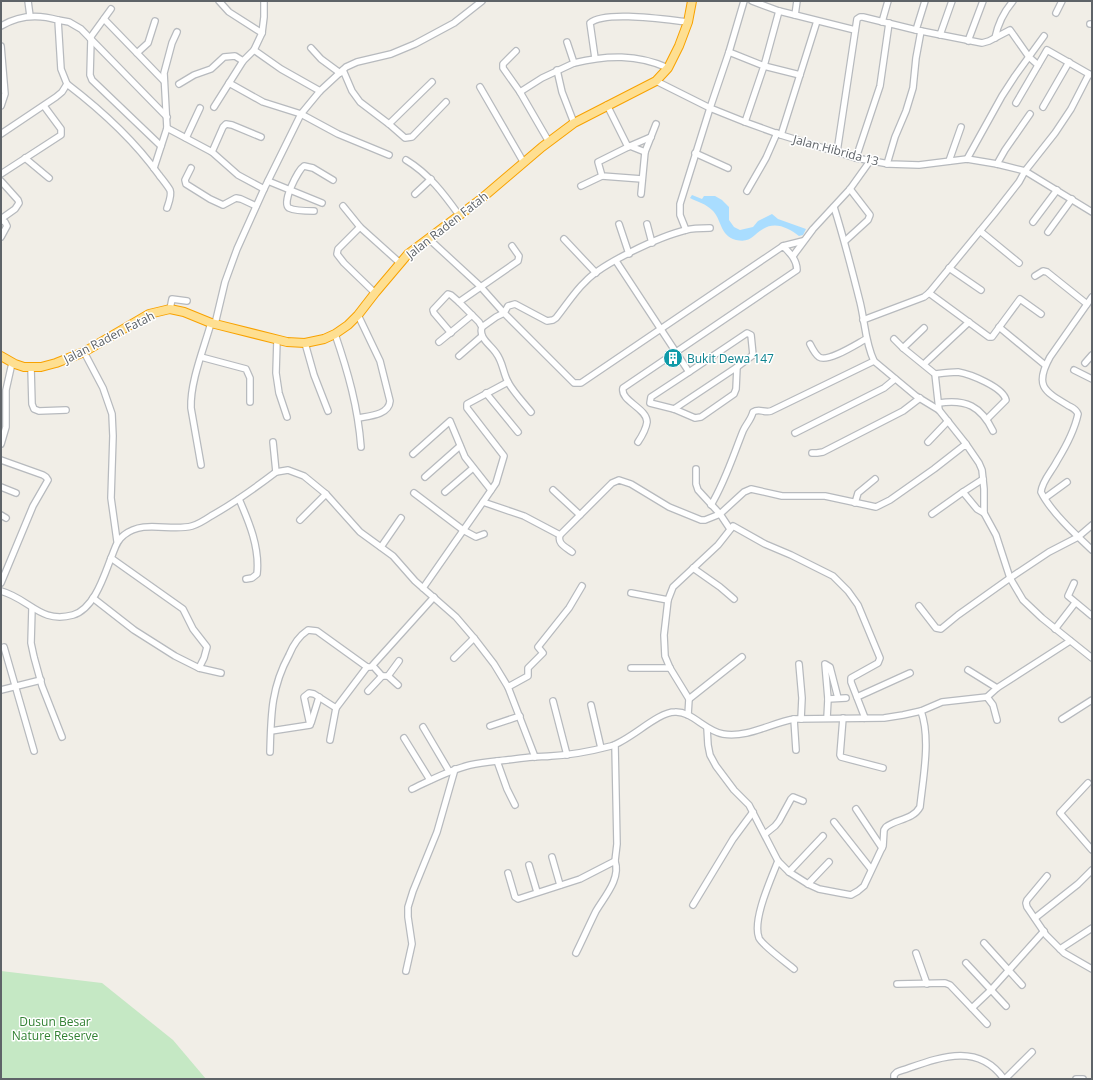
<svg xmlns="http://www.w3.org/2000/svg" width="1093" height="1080" font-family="'Open Sans',sans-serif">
  <rect width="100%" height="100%" fill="#f1eee7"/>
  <polygon fill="#c5e8c4" points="1,971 102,983 173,1040 206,1079 1,1079"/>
  <path fill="#a9ddff" d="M 692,195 L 702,199 L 704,196 L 715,196 L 722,200 L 729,207 L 729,220 L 734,227 L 740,230 L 753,227 L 758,221 L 772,214 L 778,219 L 806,229 L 803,235 L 799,236 C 789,228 775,221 763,229 C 752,235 752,243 736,240 C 719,235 722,219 712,210 C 706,204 698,202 690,198 Z"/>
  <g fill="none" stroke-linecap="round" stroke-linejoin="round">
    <defs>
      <g id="minor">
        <polyline points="28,1 30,16"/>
        <polyline points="219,1 229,12 262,33"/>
        <polyline points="264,1 264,17 262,33 254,50 281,69 320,91"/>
        <polyline points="752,1 779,11 855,30"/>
        <polyline points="925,1 916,30 982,43 989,41 1010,30 1029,57 1038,65"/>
        <polyline points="779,11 764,66 800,75"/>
        <polyline points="1056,13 1062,1"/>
        <polyline points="795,15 797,1"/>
        <polyline points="104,19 164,81"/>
        <polyline points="58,20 69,22 81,29 167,117"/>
        <polyline points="882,22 888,1"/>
        <polyline points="1090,24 1092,24"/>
        <path d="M 1,26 C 19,15 38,14 58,20 L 61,69 L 67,84 L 62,92 L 56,97 L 1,134"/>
        <polyline points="940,35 952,1"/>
        <polyline points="90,38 111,9"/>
        <path d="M 995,38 C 998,23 1003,13 1013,1"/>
        <polyline points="91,39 90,75 92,80 161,146"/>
        <polyline points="968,41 983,1"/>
        <polyline points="1,46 5,94 1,106"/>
        <polyline points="311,48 321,59 340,73"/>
        <polyline points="516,51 503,64 503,68 520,92 549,142"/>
        <polyline points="729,52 764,66 745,122"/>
        <polyline points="137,53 148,43 155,21"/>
        <path d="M 595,58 L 590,23 C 605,10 668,20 688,22"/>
        <path d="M 574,63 C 607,55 637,54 668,68"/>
        <polyline points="343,70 352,91 360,102 389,124 405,138 412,137 446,102"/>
        <polyline points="557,70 562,92 574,123"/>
        <polyline points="656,81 710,108 745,122 781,135 856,158 889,164 919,165 967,159 997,164 1025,171 1092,212"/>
        <polyline points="229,83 263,102 301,114 338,134 389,155"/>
        <path d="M 67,84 C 101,110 134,140 159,175 C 162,179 167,185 170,190 C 172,195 169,202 167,208"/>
        <polyline points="179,84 194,75 211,69 224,57 235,56 243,61"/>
        <polyline points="480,87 524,163"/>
        <polyline points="520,92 542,78 574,63 567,42"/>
        <polyline points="1016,103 1047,50 1089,74"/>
        <polyline points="607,105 628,147"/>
        <polyline points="214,107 243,61 254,50"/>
        <polyline points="1043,107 1069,62"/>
        <polyline points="389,124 432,82"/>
        <polyline points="167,128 212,152 238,175 264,189"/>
        <polyline points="781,135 817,21"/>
        <polyline points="186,138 200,108"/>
        <polyline points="630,146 651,137"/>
        <polyline points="212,152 223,127 226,124 232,125 261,137"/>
        <polyline points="837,152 857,19 860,17 863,17 916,30"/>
        <polyline points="695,153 728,168"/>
        <polyline points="25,158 49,178"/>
        <polyline points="856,158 880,86 889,23"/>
        <polyline points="967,159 1002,96 1015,76 1044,36"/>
        <path d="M 406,160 C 429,174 444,194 459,215"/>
        <polyline points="949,161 961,127"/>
        <polyline points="887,164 895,137 906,111 913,88 916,58 921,31"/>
        <polyline points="997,164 1005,150 1030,114"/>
        <polyline points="154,168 167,128 164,73 172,43 177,32"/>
        <polyline points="191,168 185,180 186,184 210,199 223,205 236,198 241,199 256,206"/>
        <polyline points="1,174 61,135 61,129 44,106"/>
        <polyline points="642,179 602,176 598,162 630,146 645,152"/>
        <polyline points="1,181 18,200 19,203 15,209 1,219"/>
        <polyline points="268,181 322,203"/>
        <polyline points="581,186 602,176"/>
        <polyline points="747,191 766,158 777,133"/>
        <polyline points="415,194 431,179"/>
        <polyline points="641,194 645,152 656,124"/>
        <polyline points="343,206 360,227 400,263"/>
        <path d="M 834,207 C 844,239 852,270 860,302 C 865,322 865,342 874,361 L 916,396 L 939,410 L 966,444"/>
        <path d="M 314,211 C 307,211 295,211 289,208 C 281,203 298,170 304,166 L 313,168 L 333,180"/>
        <polyline points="1,220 5,222 7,226 1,237"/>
        <polyline points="1033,222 1057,190"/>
        <polyline points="619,224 629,254"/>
        <polyline points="647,224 652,243"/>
        <polyline points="360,227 338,249 337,254 344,263 375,293"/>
        <polyline points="686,230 680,215 680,204 710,108 729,52 744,1"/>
        <polyline points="980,231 1019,263"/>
        <polyline points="1048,232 1072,199"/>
        <path d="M 429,239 L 480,286 L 504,313 L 508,306 L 515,304 L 547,321 L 553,320 L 556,318 C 565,307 575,291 585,282 C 602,263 661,236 686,230 C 693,228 702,228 710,228"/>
        <polyline points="564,239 596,273"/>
        <polyline points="845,241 868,220 870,215 850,189"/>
        <path d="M 512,246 L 519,256 L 518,261 L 459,302 L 479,322 L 482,327 C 478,338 491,345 496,353 C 503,362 503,373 508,382 C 514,393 524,403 531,412"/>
        <polyline points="783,246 803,241"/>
        <polyline points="793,256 813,229 850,189 870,161"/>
        <polyline points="616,261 689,372 747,333 751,335 753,355 737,367 674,409"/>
        <polyline points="949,268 981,290"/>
        <polyline points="1035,276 1043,271 1047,272 1087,304"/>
        <polyline points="929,293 989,337 992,337 1020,299 1041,314"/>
        <path d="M 1092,297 L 1050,357 C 1034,386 1044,391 1069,406 C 1073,408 1076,409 1078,414 C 1075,428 1065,448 1057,461 C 1052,471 1042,481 1041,492 C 1051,512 1076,535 1092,550"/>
        <polyline points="170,309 172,299 187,301"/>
        <polyline points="863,320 924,297 929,293 994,214 1019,182 1025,171 1055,133 1071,109 1089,74 1092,75"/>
        <polyline points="215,324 225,282 237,249 264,189 301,114 320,91 346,67 357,62 391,54 415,44 454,23 482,1"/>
        <path d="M 482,327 L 496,317 L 504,313 L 574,383 L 581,383 L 783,246 C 790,253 797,260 797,270 L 623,388 C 620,401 647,408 647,422 C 646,429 642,436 638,442"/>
        <polyline points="999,327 1045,365"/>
        <polyline points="924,328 903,348 935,374 939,410"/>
        <polyline points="451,333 434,313 433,310 448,294 451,295 459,302"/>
        <path d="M 335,334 C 348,372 358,407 361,447"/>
        <polyline points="894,339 903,348"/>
        <polyline points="277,340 276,373 279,393 287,417"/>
        <polyline points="439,342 472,315"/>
        <polyline points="305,343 314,375 328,411"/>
        <path d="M 810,344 C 812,348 816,355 819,357 C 828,363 858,343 866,339"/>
        <polyline points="84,352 103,388 112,414 113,436 111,498 117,541"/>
        <polyline points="459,356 482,336"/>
        <polyline points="201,357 246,369 250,378 250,402"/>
        <polyline points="1085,363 1092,355"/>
        <polyline points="924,364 969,322"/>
        <polyline points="31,368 32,404 34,409 39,411 66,410"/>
        <polyline points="1074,370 1092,379"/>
        <polyline points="689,372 651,397 650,403 674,409 695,418 701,417 734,394 736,389 737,367"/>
        <path d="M 935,374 C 943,373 950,372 958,372 C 970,374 1003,387 1006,400 L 987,419"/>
        <polyline points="486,393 518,432"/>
        <path d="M 939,403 C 966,399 981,406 993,431"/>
        <path d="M 358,418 C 369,416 389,415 390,401 L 380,361 L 358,315"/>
        <polyline points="795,433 884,388 895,379"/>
        <polyline points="273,442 276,472"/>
        <polyline points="928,442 948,421"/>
        <polyline points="1,444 6,427 6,390 12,363"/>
        <polyline points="812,453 817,453 823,452 903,411 920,398"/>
        <polyline points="413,454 450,421 465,457 491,490"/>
        <polyline points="1,460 43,475 46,477 48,480 33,506 1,583"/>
        <path d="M 201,465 L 191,408 C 190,382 204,348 211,323"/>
        <polyline points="696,469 696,484 698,490 720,514 730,529"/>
        <polyline points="425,477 460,446"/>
        <polyline points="1,487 16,493"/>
        <polyline points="553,490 580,515"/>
        <polyline points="445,492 473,468"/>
        <polyline points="963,492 983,479"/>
        <polyline points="414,493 463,530 476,537 484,534"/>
        <polyline points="1045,498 1067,482"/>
        <path d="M 239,499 C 249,522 260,548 257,574 L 252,578 L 246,579"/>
        <polyline points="483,502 496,483 504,456 467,408 467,404 508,382"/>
        <polyline points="855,503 858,493 875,479"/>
        <path d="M 711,505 C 725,482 733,456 743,431 C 746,424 751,420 753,412 C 759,408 764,413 771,411 L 874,361"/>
        <polyline points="932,514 963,492 977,509 984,513"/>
        <polyline points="1,515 6,518"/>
        <polyline points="300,520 326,494"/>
        <polyline points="381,547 401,518"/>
        <path d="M 572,552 C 566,547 557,544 560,535 L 612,483 L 619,480 L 631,484 L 669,507 L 701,520 L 705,520 L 720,514 L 744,492 L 751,489 L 782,496 L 825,496 L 876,507 L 890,500 L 934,469 L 966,444 L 979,463 L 982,470 L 984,489 L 984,513 L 996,535 L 1010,578 L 1023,600 L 1042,618 L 1092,658"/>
        <polyline points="111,558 183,609 193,629 207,647 204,658 199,668"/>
        <polyline points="693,568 720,587 734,599"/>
        <polyline points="1074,583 1068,596 1092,616"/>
        <polyline points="423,588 483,502 524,516 560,535"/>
        <path d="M 1,591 C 30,599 40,624 73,615 C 94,609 104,576 111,558 C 115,549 116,541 124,535 C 144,519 170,532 192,526 C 199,524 205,520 211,516 C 234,503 255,488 276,472 L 288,470 L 304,476 L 326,494 L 360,532 L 393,556 L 415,581 L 456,617 L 474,638 L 494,664 L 508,687 L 535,757"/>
        <polyline points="631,593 668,600"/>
        <polyline points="93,598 134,630 175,656 199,668 221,673"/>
        <polyline points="919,606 936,628 941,629 958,615 1010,578 1049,552 1078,537 1092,525"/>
        <polyline points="32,608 31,643 34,657 42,686 62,737"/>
        <polyline points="1055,629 1075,603"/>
        <polyline points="4,647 34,751"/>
        <polyline points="454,658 474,638"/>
        <polyline points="799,664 802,698 801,719"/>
        <polyline points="631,668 670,668"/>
        <polyline points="968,670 997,688"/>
        <polyline points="382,676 388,676 399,661"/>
        <polyline points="388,676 398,685"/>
        <polyline points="508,687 528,676 528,668 543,653 538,647 569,608 582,586"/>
        <polyline points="1,690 41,680"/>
        <polyline points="368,691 382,676 373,666"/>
        <polyline points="857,697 910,673"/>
        <polyline points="987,697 993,705 997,720"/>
        <polyline points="689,699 742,657"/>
        <polyline points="828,699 846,698"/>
        <polyline points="553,701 567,755"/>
        <polyline points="591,705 601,748"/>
        <polyline points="688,715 689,699 670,668 665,656 664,635 668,600 673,587 718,545 733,526 765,544 791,555 833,576 848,591 858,605 880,658 878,663 851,678 851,682 865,718"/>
        <polyline points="827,718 828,699 825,664 830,667 838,698"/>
        <polyline points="843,718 840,755 841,757 883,768"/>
        <polyline points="794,719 796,750"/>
        <polyline points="1062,719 1092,700"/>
        <polyline points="311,723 319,697"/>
        <polyline points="490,726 520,716"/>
        <polyline points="423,727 449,771"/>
        <path d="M 707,728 L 708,745 L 710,755 L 716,766 L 734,790 L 749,805 L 778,861 L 789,872 L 808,884 L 819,889 L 840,893 L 851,895 L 858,891 L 864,886 L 880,852 L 883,846 L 884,830 L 886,827 C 896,819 913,820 920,807 C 923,778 931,739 921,711"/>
        <polyline points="271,731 310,725 304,697 309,693 314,694 336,708 367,667"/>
        <polyline points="404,738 430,780"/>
        <polyline points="330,740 336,708"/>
        <path d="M 270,752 C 271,715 271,688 289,655 C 293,645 299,636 308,630 L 317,631 L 367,667 L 371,667 L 434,597"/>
        <polyline points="497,761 507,789 515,805"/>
        <polyline points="1088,783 1060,813 1092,850"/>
        <path d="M 412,789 C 431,780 449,770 470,765 C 479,763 488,762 497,761 C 509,760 521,758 533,757 C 539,756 545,757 551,756 C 571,755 592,751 611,746 C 631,740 657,712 675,712 C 692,711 705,731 723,734 C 748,738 771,723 794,719 L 884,718 L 903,715 L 921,711 L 942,702 L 987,697 L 997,688 L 1070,641"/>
        <polyline points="856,809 882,848"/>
        <polyline points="834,822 871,869"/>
        <polyline points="765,834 775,826 779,821 791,799 793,797 803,801"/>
        <polyline points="552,857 560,885"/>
        <path d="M 778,861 C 771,879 752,920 759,938 C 762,945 787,963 794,969"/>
        <polyline points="529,865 537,892"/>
        <polyline points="789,872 823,836"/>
        <polyline points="508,873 515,897 518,899 580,879 615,861 617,844 615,745"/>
        <polyline points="1047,876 1027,900 1026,903 1027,907 1046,935 1064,953 1092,969"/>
        <polyline points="808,884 829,862"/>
        <polyline points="693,905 733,839 753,812"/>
        <polyline points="1035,918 1078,884 1092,870"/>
        <polyline points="984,943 1022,985"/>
        <polyline points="1060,949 1092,928"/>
        <path d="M 576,953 C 583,939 589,925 596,911 C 604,897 621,879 615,861"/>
        <polyline points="916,953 927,984"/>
        <polyline points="966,963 1006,1006"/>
        <polyline points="406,971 412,944 408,917 408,907 413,891 437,832 455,769"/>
        <polyline points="897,984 945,983 950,985 987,1024"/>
        <polyline points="972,1008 991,990 1044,931"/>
        <path d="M 894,1079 L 894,1075 L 897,1072 C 934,1060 976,1039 1004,1079"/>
        <polyline points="1005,1079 1032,1052"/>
        <polyline points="1076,1079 1083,1079"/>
      </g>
      <polyline id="highway" points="1,356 15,364 24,367 41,367 56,363 84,352 149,314 170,309 184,312 211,323 287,342 305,343 324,339 335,334 348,325 358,315 375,293 408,254 481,199 542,147 574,123 656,81 668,68 679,46 688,22 692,1"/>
    </defs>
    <use href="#minor" stroke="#b7babe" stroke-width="8"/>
    <use href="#highway" stroke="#f8a200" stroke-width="10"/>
    <use href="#minor" stroke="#fff" stroke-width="5.5"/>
    <use href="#highway" stroke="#fedf91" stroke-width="8"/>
  </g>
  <defs>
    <symbol id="building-disc" viewBox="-11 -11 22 22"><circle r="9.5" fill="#0f9aa8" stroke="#fff"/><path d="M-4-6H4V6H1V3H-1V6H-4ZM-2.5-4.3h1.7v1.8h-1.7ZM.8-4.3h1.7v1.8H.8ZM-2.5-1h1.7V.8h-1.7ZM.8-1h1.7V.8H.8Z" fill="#fff"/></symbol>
  </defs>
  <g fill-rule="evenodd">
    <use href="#building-disc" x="662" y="347" width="22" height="22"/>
  </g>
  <g text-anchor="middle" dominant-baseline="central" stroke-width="3" stroke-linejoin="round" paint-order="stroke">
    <g font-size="12" fill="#5e6368" stroke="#fff">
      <text transform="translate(836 150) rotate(15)">Jalan Hibrida 13</text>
      <text transform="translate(447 225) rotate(-38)">Jalan Raden Fatah</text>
      <text transform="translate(109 337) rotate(-27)">Jalan Raden Fatah</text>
    </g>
    <g font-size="12" fill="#0d838f" stroke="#fff" text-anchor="start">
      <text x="687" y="358">Bukit Dewa 147</text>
    </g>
    <g font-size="12" fill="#338234" stroke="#fff">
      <text x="55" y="1021">Dusun Besar<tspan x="55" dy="14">Nature Reserve</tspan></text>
    </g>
  </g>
  <rect width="1093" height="1080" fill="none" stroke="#5e6368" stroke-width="4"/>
</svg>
